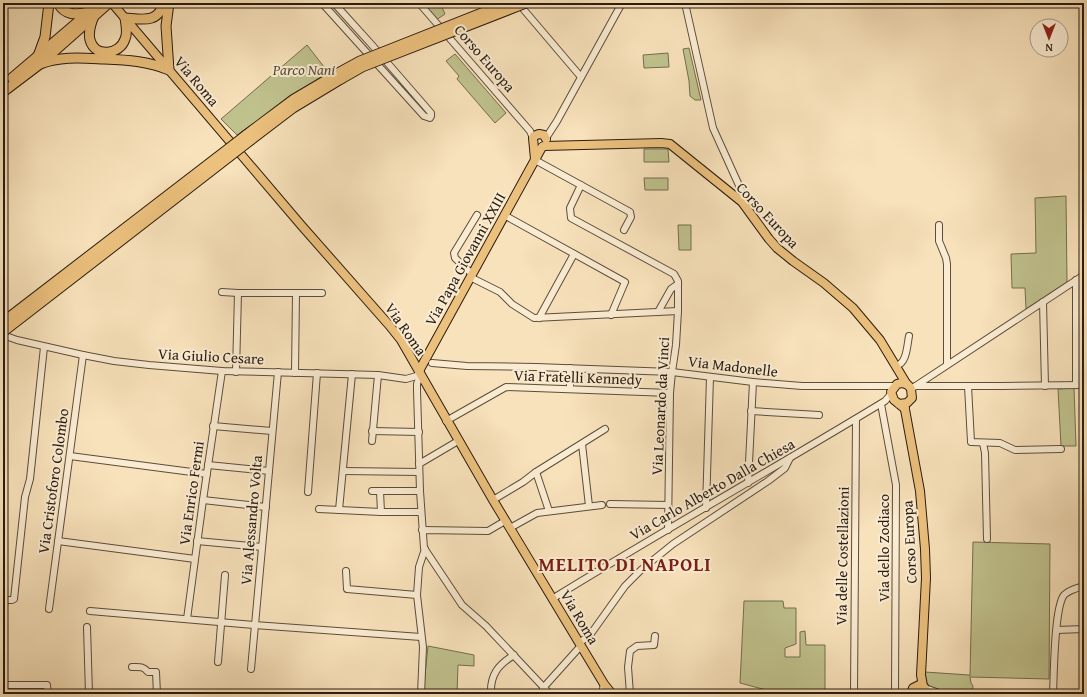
<svg xmlns="http://www.w3.org/2000/svg" width="1087" height="697" font-family="'Gentium Book Plus',serif">
  <rect width="100%" height="100%" fill="#f8e2bb"/>
  <filter id="stains"><feTurbulence type="fractalNoise" baseFrequency=".005" numOctaves="4"/><feColorMatrix values="0 0 0 0 .2 0 0 0 0 .09 0 0 0 0 .02 0 0 0 .5 -.17"/></filter>
  <radialGradient id="worn" r=".72"><stop offset=".6" stop-color="#630" stop-opacity="0"/><stop offset="1" stop-color="#630" stop-opacity=".3"/></radialGradient>
  <g fill="#c0c28e" stroke="#746e4e">
    <polygon points="421,3 440,3 445,14 436,20"/>
    <polygon points="307,45 328,72 237,135 221,119"/>
    <polygon points="689,48 701,100 695,100 690,96 689,81 683,49"/>
    <polygon points="668,53 669,67 644,68 643,55"/>
    <polygon points="455,54 506,113 495,123 457,79 459,76 446,61"/>
    <polygon points="644,149 668,149 669,162 644,162"/>
    <polygon points="644,178 668,178 668,190 645,190"/>
    <polygon points="1066,196 1067,282 1026,309 1025,288 1012,288 1011,254 1036,253 1035,198"/>
    <polygon points="678,225 691,225 691,250 679,250"/>
    <polygon points="1074,388 1076,446 1061,446 1058,389"/>
    <path d="M 973,542 L 1050,544 L 1049,679 L 970,677 L 971,683 L 973,686 L 972,693 C 962,692 934,692 927,685 C 924,681 925,677 925,672 L 969,675 L 970,676 Z"/>
    <polygon points="744,601 783,601 784,608 796,608 796,644 785,648 785,657 800,657 800,632 805,631 806,645 825,645 825,694 781,694 740,683"/>
    <polygon points="428,646 474,655 474,666 458,665 457,694 423,694"/>
  </g>
  <g fill="none" stroke-linecap="round" stroke-linejoin="round">
    <defs>
      <g id="minor">
        <polyline points="322,3 424,116 430,118 431,116 431,113 372,45 334,3"/>
        <polyline points="419,3 530,131 533,138"/>
        <polyline points="685,3 713,128 742,192 743,204"/>
        <polyline points="524,10 581,77"/>
        <polyline points="546,138 557,121 622,3"/>
        <polyline points="535,160 630,212 631,217 624,230"/>
        <polyline points="581,185 570,208 571,218 674,274 678,281 678,311 676,345 672,372 670,393 668,530"/>
        <polyline points="504,215 625,282 611,315"/>
        <polyline points="939,225 939,241 946,258 947,264 947,364"/>
        <polyline points="472,274 455,258 454,253 477,215"/>
        <polyline points="470,277 500,292 512,304 534,318 678,311"/>
        <polyline points="1076,280 1076,385"/>
        <polyline points="222,292 238,293 322,293"/>
        <polyline points="1043,302 1045,386"/>
        <polyline points="658,312 671,289 678,284"/>
        <polyline points="539,318 574,254"/>
        <polyline points="3,335 17,340 83,355 114,361 149,365 222,371 378,375 406,379 420,375"/>
        <polyline points="432,363 467,366 536,367 672,372 753,382 802,386 894,386"/>
        <path d="M 896,366 C 907,363 907,346 909,336"/>
        <polyline points="570,368 570,389"/>
        <polyline points="236,372 238,293"/>
        <polyline points="295,373 296,293"/>
        <polyline points="420,375 417,384 417,390 420,491 424,548 462,605 486,626 550,694"/>
        <polyline points="916,386 1003,386 1084,385"/>
        <polyline points="968,386 971,442 1000,443 1015,450 1061,449"/>
        <polyline points="911,389 1084,275"/>
        <polyline points="881,404 896,485 895,694"/>
        <polyline points="751,411 819,415"/>
        <polyline points="446,421 506,387 670,393"/>
        <polyline points="213,426 272,431"/>
        <polyline points="372,431 419,432"/>
        <polyline points="372,441 378,375"/>
        <polyline points="983,443 985,453 987,539"/>
        <polyline points="582,444 589,506"/>
        <polyline points="70,456 207,474"/>
        <polyline points="419,464 458,441"/>
        <polyline points="208,465 269,471"/>
        <polyline points="343,471 419,472"/>
        <polyline points="536,472 549,511"/>
        <polyline points="748,483 753,382"/>
        <polyline points="372,491 420,491"/>
        <polyline points="380,491 381,512"/>
        <polyline points="308,492 317,373"/>
        <polyline points="203,500 266,507"/>
        <polyline points="493,500 523,482 536,472 605,429"/>
        <polyline points="610,504 668,505"/>
        <polyline points="706,508 710,377"/>
        <polyline points="319,509 381,512 421,512"/>
        <polyline points="339,510 352,374"/>
        <polyline points="510,528 537,513 602,505"/>
        <polyline points="423,532 422,530 488,531 505,521"/>
        <polyline points="58,541 195,559"/>
        <polyline points="197,541 262,547"/>
        <polyline points="346,571 347,589 417,595"/>
        <path d="M 552,599 C 662,531 775,468 885,401 L 891,394"/>
        <polyline points="3,600 12,600 14,599 25,497 30,479 44,347"/>
        <polyline points="49,609 83,355"/>
        <polyline points="90,611 254,625 421,637"/>
        <polyline points="187,619 203,500 222,371"/>
        <polyline points="87,627 89,694"/>
        <polyline points="1057,630 1084,629"/>
        <polyline points="579,643 590,635 625,586 642,569 673,544 768,481 785,468 790,458"/>
        <polyline points="218,662 225,575"/>
        <path d="M 132,667 C 140,667 143,666 148,672 L 156,672 L 157,694"/>
        <polyline points="251,669 278,372"/>
        <polyline points="8,685 47,685 48,694"/>
        <polyline points="543,688 578,649"/>
        <polyline points="925,688 942,694"/>
        <polyline points="421,694 423,647 417,595 419,567 425,549"/>
        <path d="M 491,694 C 490,675 498,665 514,655"/>
        <polyline points="602,694 604,684"/>
        <polyline points="630,694 628,667 630,651 637,646 654,645 655,636"/>
        <polyline points="854,694 856,419"/>
        <path d="M 1053,694 C 1054,675 1054,608 1064,595 C 1069,590 1077,588 1084,586"/>
      </g>
      <g id="major">
        <polyline points="112,3 301,225 389,325 401,340 493,500 604,684 612,694"/>
        <polyline points="544,146 661,143 670,144 742,202 769,239 777,248 793,261 824,283 853,308 880,340 906,383"/>
        <polyline points="535,159 533,138 534,136 539,134 544,135 546,139"/>
        <polyline points="419,371 542,147"/>
        <path d="M 899,404 L 907,403 L 912,398 L 911,389 C 908,383 903,382 897,384 L 891,392 L 894,400 L 905,409"/>
        <polyline points="904,404 920,491 925,549 926,578 921,675 923,686"/>
        <polyline points="911,694 913,688 919,685 925,688 927,694"/>
      </g>
      <g id="highway">
        <path d="M 58,3 C 65,16 76,15 88,12"/>
        <path d="M 94,16 C 91,23 88,32 90,40 C 95,58 120,55 125,39 C 128,33 126,25 125,18 C 141,19 159,24 163,3"/>
        <polyline points="38,56 45,37 49,3"/>
        <path d="M 40,64 C 61,56 82,58 104,59 C 127,60 148,61 169,70 L 166,26 L 169,3"/>
        <polyline points="12,78 100,3"/>
        <polyline points="3,92 40,64 109,3"/>
        <polyline points="246,135 294,99 338,73"/>
        <polyline points="251,140 293,108 341,79"/>
      </g>
    </defs>
    <use href="#minor" stroke="#5d4d3a" stroke-width="8"/>
    <use href="#major" stroke="#291b0f" stroke-width="10"/>
    <use href="#highway" stroke="#291b0f" stroke-width="11"/>
    <use href="#minor" stroke="#faecd3" stroke-width="6"/>
    <use href="#major" stroke="#ecc17e" stroke-width="8"/>
    <use href="#highway" stroke="#ecc17e" stroke-width="9"/>
    <defs>
      <g id="highway-bridge">
        <polyline points="338,73 360,61 507,3"/>
        <polyline points="341,79 362,67 526,3"/>
        <polyline points="3,322 246,135"/>
        <polyline points="3,332 251,140"/>
      </g>
    </defs>
    <use href="#highway-bridge" stroke="#291b0f" stroke-width="11" stroke-linecap="butt"/>
    <use href="#highway-bridge" stroke="#ecc17e" stroke-width="9"/>
  </g>
  <g text-anchor="middle" dominant-baseline="central" stroke-width="4" stroke-linejoin="round" paint-order="stroke">
    <g font-size="15" fill="#291b0f" stroke="#faecd3">
      <text transform="translate(485 58) rotate(49)">Corso Europa</text>
      <text transform="translate(197 81) rotate(50)">Via Roma</text>
      <text transform="translate(768 215) rotate(47)">Corso Europa</text>
      <text transform="translate(465 259) rotate(-61)">Via Papa Giovanni XXIII</text>
      <text transform="translate(406 329) rotate(55)">Via Roma</text>
      <text transform="translate(211 356) rotate(3)">Via Giulio Cesare</text>
      <text transform="translate(733 366) rotate(7)">Via Madonelle</text>
      <text transform="translate(578 377) rotate(2)">Via Fratelli Kennedy</text>
      <text transform="translate(660 406) rotate(-87)">Via Leonardo da Vinci</text>
      <text transform="translate(53 481) rotate(-82)">Via Cristoforo Colombo</text>
      <text transform="translate(712 489) rotate(-30)">Via Carlo Alberto Dalla Chiesa</text>
      <text transform="translate(191 493) rotate(-82)">Via Enrico Fermi</text>
      <text transform="translate(251 520) rotate(-85)">Via Alessandro Volta</text>
      <text transform="translate(909 542) rotate(-93)">Corso Europa</text>
      <text transform="translate(883 548) rotate(-90)">Via dello Zodiaco</text>
      <text transform="translate(842 556) rotate(-89)">Via delle Costellazioni</text>
      <text transform="translate(580 617) rotate(59)">Via Roma</text>
    </g>
    <g font-size="15" font-style="italic" fill="#564d35" stroke="#faecd3">
      <text x="304" y="69">Parco Nani</text>
    </g>
    <g font-size="19" font-weight="bold" letter-spacing="1" fill="#7a1f14" stroke="#faecd3">
      <text x="625" y="564">MELITO DI NAPOLI</text>
    </g>
  </g>
  <rect width="1087" height="697" fill="none" stroke="#f8e2bb" stroke-width="16"/>
  <rect x="4" y="4" width="1079" height="689" fill="none" stroke="#291b0f" stroke-width="2"/>
  <rect x="8" y="8" width="1071" height="681" fill="none" stroke="#291b0f"/>
  <g transform="translate(1049 38) rotate(180)"><circle r="19" fill="#faecd3" stroke="#a69885"/>
  <path d="M0-3L7 15L0 10L-7 15Z" fill="#8f2418"/>
  <text y="-6" font-size="11" font-weight="bold" text-anchor="middle" fill="#291b0f">N</text>
  </g>
  <rect width="100%" height="100%" filter="url(#stains)"/>
  <rect width="100%" height="100%" fill="url(#worn)"/>
</svg>
